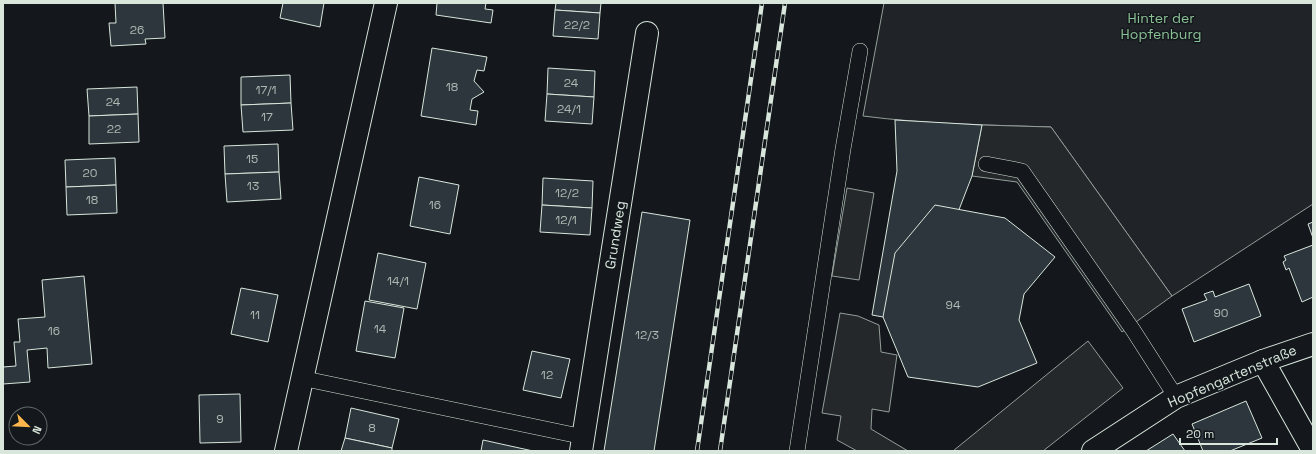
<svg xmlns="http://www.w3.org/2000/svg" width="1316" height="454" font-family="'Space Grotesk',sans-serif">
  <rect width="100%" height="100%" fill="#14181c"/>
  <path fill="#202428" stroke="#939e99" d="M 884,3 L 1313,3 L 1313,204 L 1172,296 L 1051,127 C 988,125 925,124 863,116 Z"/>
  <g fill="#24282b" stroke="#939e99">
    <polygon points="982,125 1051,127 1172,296 1122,332 1017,182 972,176"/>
    <polygon points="847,188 874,193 859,280 832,276"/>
    <polygon points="840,313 858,316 879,325 881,352 897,355 889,412 872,409 871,429 908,451 857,451 837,440 841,416 822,413"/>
    <polygon points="1088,341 1123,388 1043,451 953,451"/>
  </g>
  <g fill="#2c363c" stroke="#d8e6dc">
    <polygon points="115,3 163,3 165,38 145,39 146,44 111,46 109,23 116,23"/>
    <polygon points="283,3 324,3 320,27 280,18"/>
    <polygon points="437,3 486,3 485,9 493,10 491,23 436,15"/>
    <polygon points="556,3 601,3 600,13 555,10"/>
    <polygon points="555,10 600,13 598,39 553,36"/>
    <polygon points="432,48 487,57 484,71 477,70 474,81 484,92 472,99 470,110 478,111 476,125 421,116"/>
    <polygon points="548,68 595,71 594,97 547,94"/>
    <polygon points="290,75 291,103 241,105 241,77"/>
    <polygon points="137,87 138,114 89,116 87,89"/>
    <polygon points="547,94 594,97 592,124 545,121"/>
    <polygon points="291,103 293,130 243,132 241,105"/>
    <polygon points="138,114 139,142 89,144 89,116"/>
    <polygon points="895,120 982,125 972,176 914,326 883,317 872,315 897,171"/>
    <polygon points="278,144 279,172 225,174 224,146"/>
    <polygon points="115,158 116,185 66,187 65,160"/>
    <polygon points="279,172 281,199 227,202 225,174"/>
    <polygon points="419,177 459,185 450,234 410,226"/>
    <polygon points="543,178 593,181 592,208 542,205"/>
    <polygon points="116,185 117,213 67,215 66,187"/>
    <polygon points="542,205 592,208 590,235 540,232"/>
    <polygon points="935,205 1005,218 1055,257 1024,294 1019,320 1037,363 978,387 908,377 883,317 895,253"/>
    <polygon points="642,212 690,220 654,451 604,451"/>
    <polygon points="1313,222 1313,238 1308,224"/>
    <polygon points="1313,245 1313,297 1302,302 1289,268 1286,270 1283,262 1286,260 1284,256"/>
    <polygon points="378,253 426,263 417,309 369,300"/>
    <polygon points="84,276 92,364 48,368 47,348 27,350 30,382 3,384 3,367 16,366 14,342 20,342 18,319 45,317 42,280"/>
    <polygon points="1249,284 1261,316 1194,342 1182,309 1207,300 1204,294 1213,291 1215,297"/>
    <polygon points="241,288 278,295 268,342 231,334"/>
    <polygon points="365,301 404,308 395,358 356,351"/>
    <polygon points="532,351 570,359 561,398 523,390"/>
    <polygon points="240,394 241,442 200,443 199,395"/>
    <polygon points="1246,401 1262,438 1230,451 1203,451 1192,424"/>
    <polygon points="351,408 399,419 392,448 345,438"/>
    <polygon points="1173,434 1185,451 1146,451"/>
    <polygon points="345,438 392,448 392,451 341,451"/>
    <polygon points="483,440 533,451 481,451"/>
  </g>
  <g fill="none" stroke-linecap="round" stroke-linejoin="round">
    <defs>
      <g id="lane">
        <polyline points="986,164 1022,171 1133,330 1176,397"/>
        <polyline points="301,378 584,437"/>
        <polyline points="797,451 843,149 860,51"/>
      </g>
      <g id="street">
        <polyline points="1263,361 1313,450"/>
        <polyline points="286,451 386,3"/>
        <polyline points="581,451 647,33"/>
        <polyline points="1093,451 1176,397 1263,361 1313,344"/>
      </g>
    </defs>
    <use href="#lane" stroke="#d8e6dc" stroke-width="16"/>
    <use href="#street" stroke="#d8e6dc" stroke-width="24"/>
    <use href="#lane" stroke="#14181c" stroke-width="15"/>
    <use href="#street" stroke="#14181c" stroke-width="22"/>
    <defs>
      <g id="rail">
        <polyline points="697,451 762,3"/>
        <polyline points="720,451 785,3"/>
      </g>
    </defs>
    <use href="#rail" stroke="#d8e6dc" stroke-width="4.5"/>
    <use href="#rail" stroke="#14181c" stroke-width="3" stroke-dasharray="9" stroke-linecap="butt"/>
  </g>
  <g text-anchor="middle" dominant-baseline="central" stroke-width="3" stroke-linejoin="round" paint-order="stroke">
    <g font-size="12" fill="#adbab4">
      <text x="577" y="25">22/2</text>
      <text x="137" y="30">26</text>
      <text x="571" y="83">24</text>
      <text x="452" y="87">18</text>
      <text x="266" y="90">17/1</text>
      <text x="113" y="102">24</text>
      <text x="569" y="109">24/1</text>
      <text x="267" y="117">17</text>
      <text x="114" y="129">22</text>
      <text x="252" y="159">15</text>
      <text x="90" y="173">20</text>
      <text x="253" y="186">13</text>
      <text x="567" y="193">12/2</text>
      <text x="92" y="200">18</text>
      <text x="435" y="205">16</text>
      <text x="566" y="220">12/1</text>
      <text x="398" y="281">14/1</text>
      <text x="953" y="305">94</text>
      <text x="1221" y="313">90</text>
      <text x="255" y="315">11</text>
      <text x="380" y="329">14</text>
      <text x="54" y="331">16</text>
      <text x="647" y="335">12/3</text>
      <text x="547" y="375">12</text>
      <text x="220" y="419">9</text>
      <text x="372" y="428">8</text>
    </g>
    <g font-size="14" fill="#8ac095" stroke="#14181c">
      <text x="1161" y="18">Hinter der<tspan x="1161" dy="16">Hopfenburg</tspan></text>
    </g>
    <g font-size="14" fill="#d8e6dc" stroke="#14181c">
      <text transform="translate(615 235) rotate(-81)">Grundweg</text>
      <text transform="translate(1232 376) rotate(-23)">Hopfengartenstraße</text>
    </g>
  </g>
  <rect width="1316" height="454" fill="none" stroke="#d8e6dc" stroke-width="8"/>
  <g transform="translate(28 426) rotate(114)"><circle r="19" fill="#14181c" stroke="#626a69"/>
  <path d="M0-3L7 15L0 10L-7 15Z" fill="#ffb74d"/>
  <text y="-6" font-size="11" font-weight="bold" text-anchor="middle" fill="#d8e6dc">N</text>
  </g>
  <path d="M1180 438v6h97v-6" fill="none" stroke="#d8e6dc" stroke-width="2"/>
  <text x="1186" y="438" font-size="12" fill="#d8e6dc" stroke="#14181c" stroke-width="3" paint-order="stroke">20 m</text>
</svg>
